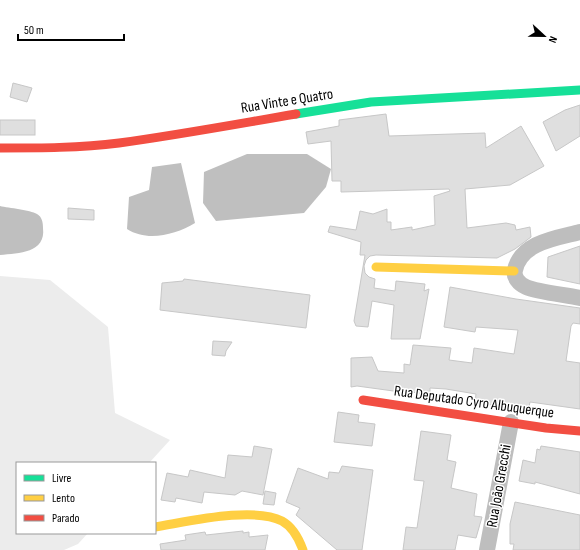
<svg xmlns="http://www.w3.org/2000/svg" width="580" height="550" font-family="'Sofia Sans Condensed',sans-serif">
  <rect width="100%" height="100%" fill="#fff"/>
  <polygon fill="#ececec" points="0,276 50,280 108,327 115,413 170,440 149,463 17,463 17,533 88,533 78,544 64,550 0,550"/>
  <g fill="#bfbfbf">
    <polygon points="247,154 307,154 331,169 326,187 304,213 216,221 203,203 204,172"/>
    <path d="M 181,163 L 195,223 C 175,235 147,242 127,229 L 129,197 L 149,190 L 152,167 Z"/>
    <path d="M 0,206 C 9,208 30,210 37,214 C 42,217 43,222 43,228 C 46,253 19,253 0,255 Z"/>
  </g>
  <g fill="#dfdfdf" stroke="#c7c7c7">
    <polygon points="13,83 32,88 27,102 10,97"/>
    <polygon points="580,105 580,136 556,151 543,122 565,110"/>
    <polygon points="386,114 389,136 485,133 486,148 521,126 544,166 510,185 465,189 467,228 506,223 515,225 516,230 530,227 531,237 515,249 497,258 376,255 370,256 366,260 364,266 365,273 369,277 375,279 374,288 395,291 396,281 425,284 424,291 429,289 420,339 391,339 394,305 372,301 368,327 356,326 354,321 365,255 360,255 361,242 328,232 330,226 356,230 360,211 373,214 387,209 387,222 391,222 391,230 412,227 412,230 435,225 434,196 450,191 449,189 341,192 341,181 332,181 331,141 308,144 306,132 339,126 339,120"/>
    <rect x="0" y="120" width="35" height="15"/>
    <polygon points="68,208 94,210 94,220 68,219"/>
    <polygon points="580,246 580,284 547,277 548,257"/>
    <polygon points="184,279 310,295 306,328 160,310 162,283 183,281"/>
    <polygon points="450,287 516,299 580,308 580,324 573,323 571,326 566,361 580,363 580,409 530,402 528,412 475,402 476,394 446,389 430,388 430,396 408,391 408,393 357,386 351,387 351,358 372,357 378,371 404,373 404,364 410,365 413,345 451,348 449,360 472,363 474,348 514,354 518,330 476,327 475,332 444,327"/>
    <polygon points="213,341 232,342 226,351 225,356 212,355"/>
    <polygon points="338,412 359,415 358,422 375,424 372,446 334,442"/>
    <polygon points="421,431 451,435 447,460 456,462 451,488 477,494 474,516 482,517 476,538 458,535 455,550 403,550 406,527 417,528 424,481 414,480"/>
    <polygon points="254,446 272,449 263,495 242,491 235,495 204,492 202,503 176,498 175,502 161,500 167,473 188,477 190,470 225,478 228,455 252,457"/>
    <polygon points="541,446 580,452 580,494 535,482 535,484 519,481 523,460 535,463 537,449 540,450"/>
    <polygon points="342,466 373,470 362,550 337,550 296,515 300,508 286,502 298,468 328,479 329,472 339,473"/>
    <polygon points="265,491 276,493 274,505 263,504"/>
    <polygon points="515,502 580,515 580,550 513,550 514,544 510,544 510,524"/>
    <polygon points="243,531 243,533 249,532 249,537 268,535 265,550 161,550 160,544 186,540 185,535 205,532 206,535"/>
  </g>
  <g fill="none" stroke-linecap="round" stroke-linejoin="round">
    <g stroke="#bebebe" stroke-width="16">
      <path d="M 580,232 C 557,238 521,242 515,270 C 513,277 519,284 526,287 C 537,292 566,295 580,298"/>
      <polyline points="487,550 511,422"/>
    </g>
    <polyline stroke="#16e098" stroke-width="9" points="296,114 371,102 580,90"/>
    <g stroke="#ffcf43" stroke-width="9">
      <polyline points="376,267 514,271"/>
      <path d="M 155,527 C 187,522 253,506 282,521 C 293,527 299,539 303,550"/>
    </g>
    <g stroke="#f24e42" stroke-width="9">
      <path d="M 0,148 C 39,148 80,148 119,143 C 178,135 237,124 296,114"/>
      <polyline points="363,400 546,428 580,431"/>
    </g>
  </g>
  <g text-anchor="middle" dominant-baseline="central" stroke-width="3" stroke-linejoin="round" paint-order="stroke">
    <g font-size="15" fill="#000" stroke="#fff">
      <text transform="translate(287 101) rotate(-9)">Rua Vinte e Quatro</text>
      <text transform="translate(474 402) rotate(8)">Rua Deputado Cyro Albuquerque</text>
      <text transform="translate(499 486) rotate(-80)">Rua João Grecchi</text>
    </g>
  </g>
  <rect x="16" y="462" width="140" height="72" fill="#ffffff" stroke="#999999"/>
  <rect x="24" y="475" width="20" height="6" fill="#16e098" stroke="#999999"/>
  <text x="52" y="482" font-size="12" fill="#000000">Livre</text>
  <rect x="24" y="495" width="20" height="6" fill="#ffcf43" stroke="#999999"/>
  <text x="52" y="502" font-size="12" fill="#000000">Lento</text>
  <rect x="24" y="515" width="20" height="6" fill="#f24e42" stroke="#999999"/>
  <text x="52" y="522" font-size="12" fill="#000000">Parado</text>
  <g transform="translate(544 36) rotate(112)" stroke="#ffffff" stroke-width="3" paint-order="stroke">
  <path d="M0-3L7 15L0 10L-7 15Z" fill="#000000"/>
  <text y="-6" font-size="11" font-weight="bold" text-anchor="middle" fill="#000000">N</text>
  </g>
  <path d="M18 34v6h106v-6" fill="none" stroke="#000000" stroke-width="2"/>
  <text x="24" y="34" font-size="12" fill="#000000" stroke="#ffffff" stroke-width="3" paint-order="stroke">50 m</text>
</svg>
